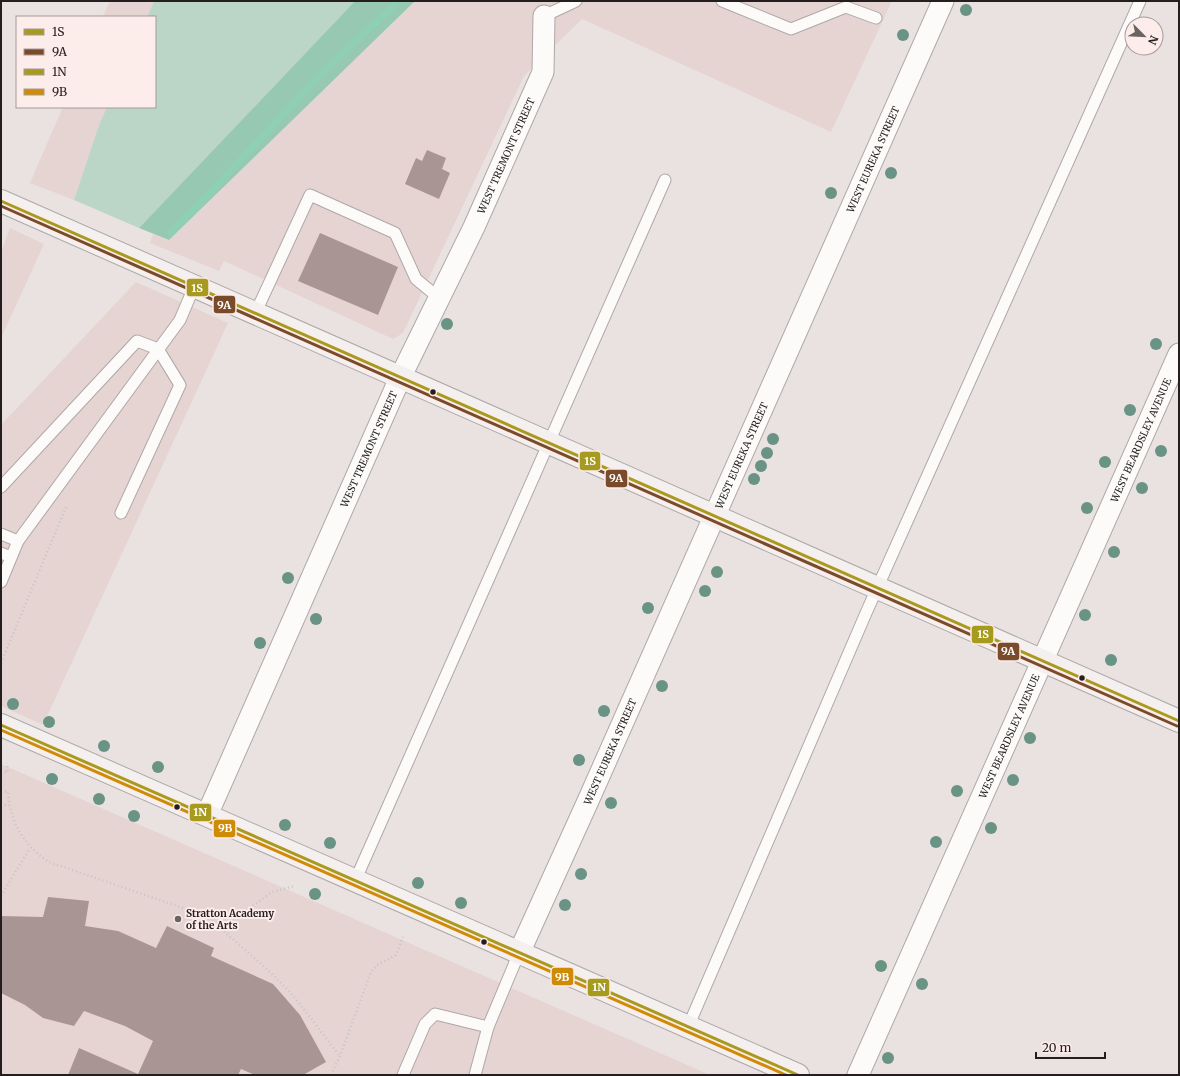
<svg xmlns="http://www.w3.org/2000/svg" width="1180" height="1076" font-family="Merriweather,serif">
  <rect width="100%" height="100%" fill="#eae2e1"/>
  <g fill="#e5d4d2">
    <polygon points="110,1 154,1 147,17 103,17"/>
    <polygon points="415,1 892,1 831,132 582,19 524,76 403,333 393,339 224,261 219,271 150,243 153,234 169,240"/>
    <polygon points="63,107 107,107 99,125 74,200 30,183"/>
    <polygon points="10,228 44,244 1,338 1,252"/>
    <polygon points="136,282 228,323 43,725 1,706 1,425"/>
    <polygon points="1,764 710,1075 1,1075"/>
  </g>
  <polygon fill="#bbd6c7" points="154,1 355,1 139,228 74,200 99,125 107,107 155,107 155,17 147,17"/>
  <polygon fill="#97c9b2" points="355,1 415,1 169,240 139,228"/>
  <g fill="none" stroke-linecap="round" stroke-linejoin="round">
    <polyline stroke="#8fd0b2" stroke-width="7" points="171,232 211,192 321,74 399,1"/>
  </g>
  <g fill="#a99694">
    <polygon points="427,150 446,158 442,169 450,173 439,199 405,184 416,158 422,161"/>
    <polygon points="320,233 398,267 378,315 298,281"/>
    <polygon points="48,897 89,901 85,926 118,931 156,948 167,926 214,948 211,956 273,984 300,1015 326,1062 303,1075 255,1075 241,1069 238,1075 68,1075 79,1048 138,1074 153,1041 125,1026 84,1011 74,1026 43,1018 25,1005 1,993 1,916 43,917"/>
  </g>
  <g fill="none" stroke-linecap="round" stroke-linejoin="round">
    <defs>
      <g id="service">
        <polyline points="722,1 791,29 846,7 876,18"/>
        <polyline points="544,16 576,1"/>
        <polyline points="255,314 310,195 395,233 416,279 439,298"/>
        <polyline points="1,487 137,341 158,349 180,385 121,513"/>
        <polyline points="1,534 18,541"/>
        <polyline points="1,553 11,557"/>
        <polyline points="1,582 18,541 180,320 194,287"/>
        <polyline points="355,881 665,180"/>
        <polyline points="688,1027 866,613 1140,1"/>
        <polyline points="403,1075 425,1024 435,1014 488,1027"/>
        <polyline points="475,1075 488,1027 519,953"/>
      </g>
      <g id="minor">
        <path id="s1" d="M 207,815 L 400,378 L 474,227 L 543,72 L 544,16"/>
        <path id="s2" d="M 519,953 L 588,801 L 943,1"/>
        <path id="s3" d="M 858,1075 L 1179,354"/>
      </g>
      <g id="secondary">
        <polyline points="1,201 1179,721"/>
        <polyline points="1,725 798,1075"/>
      </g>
    </defs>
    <use href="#service" stroke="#aea8a7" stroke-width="13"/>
    <use href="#minor" stroke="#aea8a7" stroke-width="23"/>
    <use href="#secondary" stroke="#aea8a7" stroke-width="24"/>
    <g stroke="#c7c4c4" stroke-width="2.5" stroke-dasharray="1 3" stroke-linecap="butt">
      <polyline points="1,663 66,507"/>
      <polyline points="1,772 8,772 7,763"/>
      <path d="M 1,791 L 8,792 C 10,822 24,846 49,862 L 209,917 L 224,918 L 239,916 L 272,892 L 294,886"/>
      <polyline points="1,804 9,806"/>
      <polyline points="1,896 30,848"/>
      <path d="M 209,918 C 234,941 261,962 284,986 C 305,1008 321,1033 340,1056"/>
      <polyline points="331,1075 340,1056 371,972 377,965 396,955 403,937"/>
    </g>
    <use href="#service" stroke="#fcfbfa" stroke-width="11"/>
    <use href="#minor" stroke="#fcfbfa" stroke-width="21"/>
    <use href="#secondary" stroke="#f4f0ef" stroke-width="22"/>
    <defs>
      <polyline id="bus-1" points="1,201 1179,721"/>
      <polyline id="bus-2" points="1,206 1177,726"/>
      <polyline id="bus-3" points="1,725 798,1075"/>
      <polyline id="bus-4" points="1,730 786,1075"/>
    </defs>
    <use href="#bus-1" stroke="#fcecea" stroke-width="6"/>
    <use href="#bus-2" stroke="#fcecea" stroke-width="6"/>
    <use href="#bus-3" stroke="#fcecea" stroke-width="6"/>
    <use href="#bus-4" stroke="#fcecea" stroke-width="6"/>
    <use href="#bus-1" stroke="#a69b1f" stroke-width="3"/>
    <use href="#bus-2" stroke="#7a4b2a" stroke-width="3"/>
    <use href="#bus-3" stroke="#a69b1f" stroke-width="3"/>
    <use href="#bus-4" stroke="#cd8b06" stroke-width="3"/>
  </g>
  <g fill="#699384">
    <circle cx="966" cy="10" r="6"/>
    <circle cx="903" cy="35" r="6"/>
    <circle cx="891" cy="173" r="6"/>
    <circle cx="831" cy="193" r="6"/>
    <circle cx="447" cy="324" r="6"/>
    <circle cx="1156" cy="344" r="6"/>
    <circle cx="1130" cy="410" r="6"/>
    <circle cx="773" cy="439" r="6"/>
    <circle cx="1161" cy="451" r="6"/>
    <circle cx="767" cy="453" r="6"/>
    <circle cx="1105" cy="462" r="6"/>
    <circle cx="761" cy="466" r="6"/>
    <circle cx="754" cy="479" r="6"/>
    <circle cx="1142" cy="488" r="6"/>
    <circle cx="1087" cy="508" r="6"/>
    <circle cx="1114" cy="552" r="6"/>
    <circle cx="717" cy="572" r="6"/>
    <circle cx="288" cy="578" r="6"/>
    <circle cx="705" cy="591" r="6"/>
    <circle cx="648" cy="608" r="6"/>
    <circle cx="1085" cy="615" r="6"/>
    <circle cx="316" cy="619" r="6"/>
    <circle cx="260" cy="643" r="6"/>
    <circle cx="1111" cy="660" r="6"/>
    <circle cx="662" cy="686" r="6"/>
    <circle cx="13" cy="704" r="6"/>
    <circle cx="604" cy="711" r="6"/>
    <circle cx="49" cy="722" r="6"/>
    <circle cx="1030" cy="738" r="6"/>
    <circle cx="104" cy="746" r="6"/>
    <circle cx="579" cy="760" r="6"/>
    <circle cx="158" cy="767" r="6"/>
    <circle cx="52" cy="779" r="6"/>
    <circle cx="1013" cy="780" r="6"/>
    <circle cx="957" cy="791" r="6"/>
    <circle cx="99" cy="799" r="6"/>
    <circle cx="611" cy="803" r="6"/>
    <circle cx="134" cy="816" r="6"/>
    <circle cx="285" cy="825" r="6"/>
    <circle cx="991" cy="828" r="6"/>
    <circle cx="936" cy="842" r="6"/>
    <circle cx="330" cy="843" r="6"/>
    <circle cx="581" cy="874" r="6"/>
    <circle cx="418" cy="883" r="6"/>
    <circle cx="315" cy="894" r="6"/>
    <circle cx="461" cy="903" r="6"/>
    <circle cx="565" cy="905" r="6"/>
    <circle cx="881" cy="966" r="6"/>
    <circle cx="922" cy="984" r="6"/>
    <circle cx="888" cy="1058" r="6"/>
  </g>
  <g fill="#241e1e" stroke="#fcecea" stroke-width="1.5">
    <circle cx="433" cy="392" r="3.5"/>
    <circle cx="1082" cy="678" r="3.5"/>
    <circle cx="177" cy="807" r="3.5"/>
    <circle cx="484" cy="942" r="3.5"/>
  </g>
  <circle fill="#696362" stroke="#fcecea" stroke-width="1.5" cx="178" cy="919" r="4"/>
  <g text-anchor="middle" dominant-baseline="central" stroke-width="4" stroke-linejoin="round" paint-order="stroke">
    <g font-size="10" fill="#241e1e" stroke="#fcecea">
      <text stroke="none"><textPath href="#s1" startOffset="724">WEST TREMONT STREET</textPath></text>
      <text stroke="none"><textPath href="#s2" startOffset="869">WEST EUREKA STREET</textPath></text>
      <text stroke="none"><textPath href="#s3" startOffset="695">WEST BEARDSLEY AVENUE</textPath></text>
      <text stroke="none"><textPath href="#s1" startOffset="400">WEST TREMONT STREET</textPath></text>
      <text stroke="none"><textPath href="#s2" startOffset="545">WEST EUREKA STREET</textPath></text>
      <text stroke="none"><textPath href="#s3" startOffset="371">WEST BEARDSLEY AVENUE</textPath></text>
      <text stroke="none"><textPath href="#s2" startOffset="221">WEST EUREKA STREET</textPath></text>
    </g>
    <g font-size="10" font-weight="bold" fill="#241e1e" stroke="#fcecea" text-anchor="start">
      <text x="186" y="913">Stratton Academy<tspan x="186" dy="12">of the Arts</tspan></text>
    </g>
  </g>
  <g stroke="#fcecea" stroke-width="1.5">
    <rect x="186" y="278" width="23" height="19" rx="4" fill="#a69b1f"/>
    <rect x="213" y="295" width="23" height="19" rx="4" fill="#7a4b2a"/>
    <rect x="579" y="451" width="22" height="20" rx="4" fill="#a69b1f"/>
    <rect x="605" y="469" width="23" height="19" rx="4" fill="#7a4b2a"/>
    <rect x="971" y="625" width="23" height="19" rx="4" fill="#a69b1f"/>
    <rect x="997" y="642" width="23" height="19" rx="4" fill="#7a4b2a"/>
    <rect x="189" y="803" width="23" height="19" rx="4" fill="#a69b1f"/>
    <rect x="213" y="819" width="23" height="19" rx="4" fill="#cd8b06"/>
    <rect x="551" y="967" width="23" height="19" rx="4" fill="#cd8b06"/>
    <rect x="587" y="978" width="23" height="19" rx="4" fill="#a69b1f"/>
  </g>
  <g font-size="11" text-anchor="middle" font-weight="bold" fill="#fff">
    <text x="197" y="292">1S</text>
    <text x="224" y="309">9A</text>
    <text x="590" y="465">1S</text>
    <text x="616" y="482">9A</text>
    <text x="983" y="638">1S</text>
    <text x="1008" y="655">9A</text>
    <text x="200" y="816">1N</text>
    <text x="225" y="832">9B</text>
    <text x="562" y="981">9B</text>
    <text x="599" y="991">1N</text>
  </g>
  <rect width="1180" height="1076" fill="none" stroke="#241e1e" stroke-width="4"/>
  <rect x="16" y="16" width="140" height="92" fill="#fcecea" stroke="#a69a98"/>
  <rect x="24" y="29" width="20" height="6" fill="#a69b1f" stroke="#a69a98"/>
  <text x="52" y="36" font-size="12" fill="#241e1e">1S</text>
  <rect x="24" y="49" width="20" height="6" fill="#7a4b2a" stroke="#a69a98"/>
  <text x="52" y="56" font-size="12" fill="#241e1e">9A</text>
  <rect x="24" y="69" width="20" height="6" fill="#a69b1f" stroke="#a69a98"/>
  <text x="52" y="76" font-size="12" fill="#241e1e">1N</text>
  <rect x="24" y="89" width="20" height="6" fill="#cd8b06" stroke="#a69a98"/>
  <text x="52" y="96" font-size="12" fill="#241e1e">9B</text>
  <g transform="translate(1144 36) rotate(114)"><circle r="19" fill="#fcecea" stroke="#a69a98"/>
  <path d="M0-3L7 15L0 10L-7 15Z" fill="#696362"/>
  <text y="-6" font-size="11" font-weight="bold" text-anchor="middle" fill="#241e1e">N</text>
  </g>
  <path d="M1036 1052v6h69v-6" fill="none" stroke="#241e1e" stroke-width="2"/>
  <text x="1042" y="1052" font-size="12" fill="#241e1e" stroke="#fcecea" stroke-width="3" paint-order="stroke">20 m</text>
</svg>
